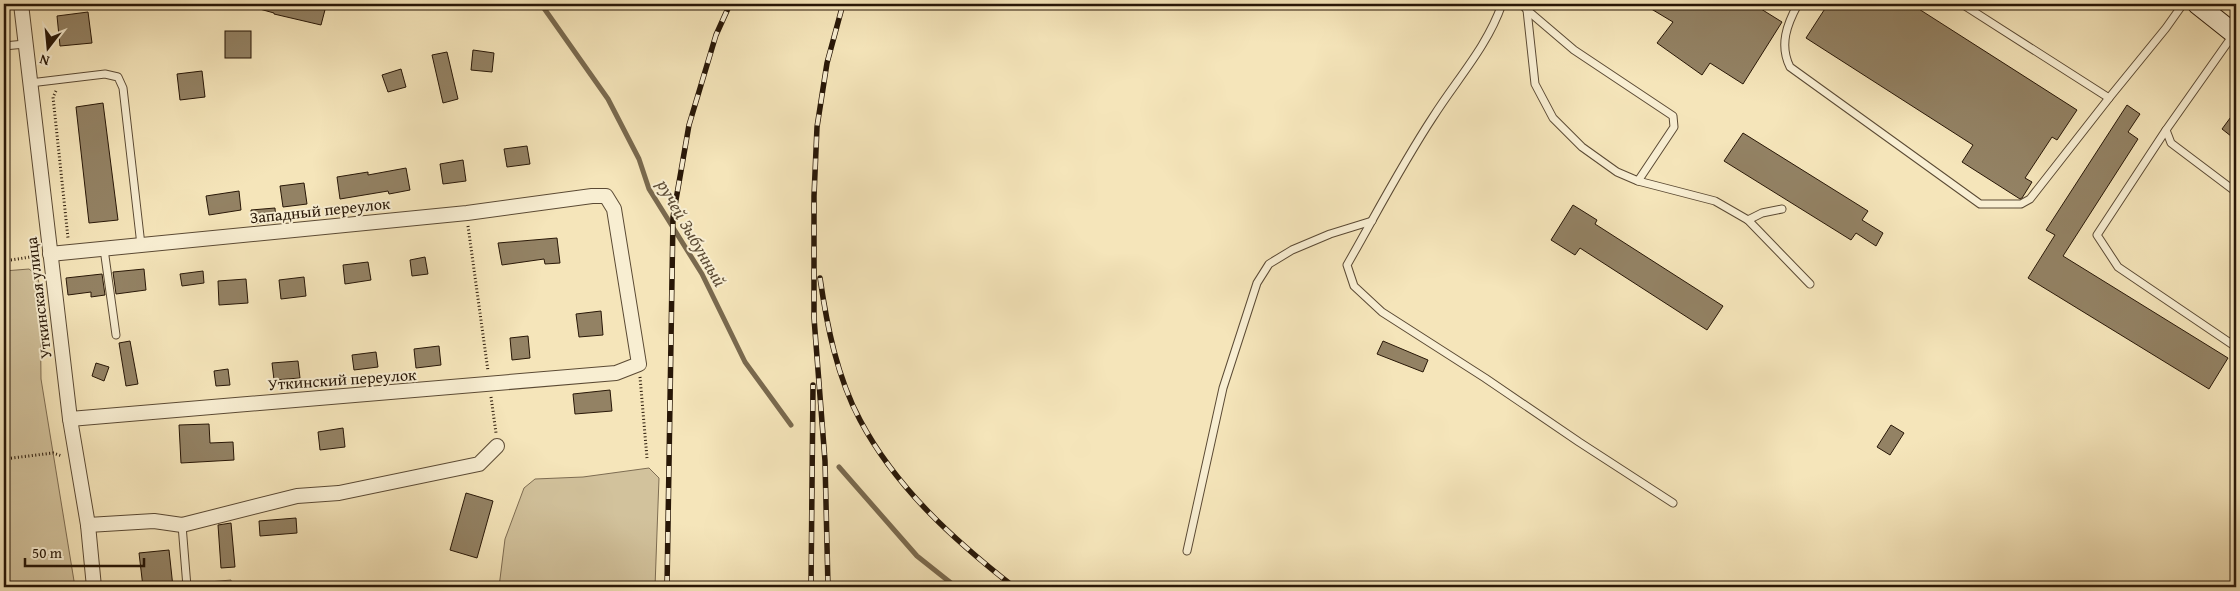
<svg xmlns="http://www.w3.org/2000/svg" width="2240" height="591" font-family="'Gentium Book Plus',serif">
  <rect width="100%" height="100%" fill="#f5e5ba"/>
  <filter id="stains"><feTurbulence type="fractalNoise" baseFrequency=".004" numOctaves="4"/><feColorMatrix values="0 0 0 0 .2 0 0 0 0 .09 0 0 0 0 .02 0 0 0 .5 -.17"/></filter>
  <radialGradient id="worn" r=".72"><stop offset=".6" stop-color="#630" stop-opacity="0"/><stop offset="1" stop-color="#630" stop-opacity=".3"/></radialGradient>
  <g fill="#d2c29c" stroke="#7d6c52">
    <polygon points="29,269 37,275 40,287 41,379 75,587 4,587 4,271"/>
    <polygon points="649,468 659,478 655,587 499,587 505,539 524,488 535,479 583,477"/>
    <polygon points="231,580 232,587 199,587 198,583"/>
  </g>
  <g fill="none" stroke-linecap="round" stroke-linejoin="round">
    <g stroke="#79694e" stroke-width="5">
      <polyline points="541,4 608,99 639,159 649,189 702,274 745,362 791,425"/>
      <polyline points="839,467 917,556 956,587"/>
    </g>
  </g>
  <g fill="#938264" stroke="#281707">
    <polygon points="257,4 319,4 326,6 321,25 274,14 274,13 256,8"/>
    <polygon points="1643,4 1753,4 1782,22 1743,84 1710,63 1702,75 1657,43 1673,22"/>
    <polygon points="1828,4 1911,4 2077,110 2057,140 2052,137 2025,178 2032,182 2022,198 2020,199 1962,162 1973,145 1806,38"/>
    <polygon points="88,12 92,43 60,46 57,16"/>
    <rect x="225" y="31" width="26" height="27"/>
    <polygon points="473,50 494,53 492,72 471,70"/>
    <polygon points="447,52 458,99 443,103 432,55"/>
    <polygon points="401,69 406,87 388,92 382,75"/>
    <polygon points="202,71 205,97 180,100 177,74"/>
    <polygon points="103,103 118,220 89,223 76,107"/>
    <polygon points="2127,105 2140,114 2128,132 2138,139 2063,256 2228,358 2209,389 2028,278 2055,235 2046,230"/>
    <polygon points="2236,110 2236,140 2222,129"/>
    <polygon points="1743,133 1868,211 1862,220 1883,233 1876,246 1856,233 1851,240 1724,161"/>
    <polygon points="527,146 530,164 507,167 504,149"/>
    <polygon points="463,160 466,181 443,184 440,164"/>
    <polygon points="406,168 410,190 389,194 388,191 340,199 337,177 368,172 368,175"/>
    <polygon points="304,183 307,204 283,207 280,186"/>
    <polygon points="239,191 241,210 209,215 206,196"/>
    <polygon points="1573,205 1597,220 1595,224 1723,306 1707,330 1580,248 1575,255 1551,240"/>
    <polygon points="275,208 276,222 252,224 251,210"/>
    <polygon points="557,238 560,263 545,264 544,259 502,265 498,243"/>
    <polygon points="425,257 428,274 412,276 410,260"/>
    <polygon points="368,262 371,280 345,284 343,265"/>
    <polygon points="144,269 146,290 116,294 113,272"/>
    <polygon points="203,271 204,283 182,286 180,274"/>
    <polygon points="102,274 105,295 91,297 91,292 68,295 66,278"/>
    <polygon points="304,277 306,296 281,299 279,280"/>
    <polygon points="246,279 248,303 219,305 218,281"/>
    <polygon points="601,311 603,335 579,337 576,314"/>
    <polygon points="528,336 530,358 512,360 510,338"/>
    <polygon points="130,341 138,384 126,386 119,343"/>
    <polygon points="1383,341 1428,360 1423,372 1377,354"/>
    <polygon points="439,346 441,365 416,368 414,349"/>
    <polygon points="376,352 378,367 354,370 352,355"/>
    <polygon points="298,361 300,378 274,380 272,363"/>
    <polygon points="96,363 109,367 104,381 92,376"/>
    <polygon points="228,369 230,385 216,386 214,371"/>
    <polygon points="610,390 612,411 575,414 573,394"/>
    <polygon points="209,424 210,443 233,442 234,460 181,463 179,425"/>
    <polygon points="1891,425 1904,433 1890,455 1877,447"/>
    <polygon points="343,428 345,447 320,450 318,432"/>
    <polygon points="466,493 493,501 477,558 450,550"/>
    <polygon points="296,518 297,533 260,536 259,521"/>
    <polygon points="231,523 235,567 221,568 218,525"/>
    <polygon points="169,550 173,587 143,587 139,553"/>
  </g>
  <g fill="none" stroke-linecap="round" stroke-linejoin="round">
    <defs>
      <g id="lane">
        <path d="M 1502,4 C 1487,47 1457,79 1433,117 C 1402,164 1375,216 1347,265 L 1354,286 L 1382,312 L 1485,378 L 1579,442 L 1673,503"/>
        <polyline points="1522,4 1527,10 1535,84 1553,118 1582,147 1617,172 1638,181 1715,201 1748,220 1762,213 1782,209"/>
        <path d="M 1798,4 C 1787,24 1779,45 1790,67 L 1980,204 L 2021,204 L 2030,199 L 2109,98"/>
        <polyline points="1962,4 2109,98 2166,28 2183,4"/>
        <polyline points="1527,10 1574,50 1673,116 1674,127 1638,181"/>
        <polyline points="2233,35 2166,130 2171,143 2236,192"/>
        <polyline points="4,46 25,44"/>
        <polyline points="30,83 105,74 118,77 123,88 141,245"/>
        <polyline points="2166,130 2097,235 2118,267 2236,347"/>
        <polyline points="1748,220 1810,284"/>
        <polyline points="104,249 116,335"/>
        <polyline points="182,525 187,587"/>
        <polyline points="1187,551 1223,388 1257,283 1269,264 1292,250 1330,234 1372,221"/>
      </g>
      <g id="street">
        <polyline points="21,4 70,419 88,525 94,587"/>
        <polyline points="50,254 467,213 592,196 606,196 614,209 639,364 616,373 70,419"/>
        <polyline points="88,525 154,521 182,525 297,496 339,493 479,464 497,446"/>
      </g>
      <polyline id="secondary" points="2197,4 2236,35"/>
    </defs>
    <use href="#lane" stroke="#5b4a34" stroke-width="9"/>
    <use href="#street" stroke="#5b4a34" stroke-width="16"/>
    <use href="#secondary" stroke="#281707" stroke-width="21"/>
    <g stroke="#281707" stroke-width="3" stroke-dasharray="1 2.5" stroke-linecap="butt">
      <polyline points="56,91 53,97 68,238"/>
      <polyline points="468,226 488,371"/>
      <polyline points="4,261 37,256"/>
      <polyline points="640,377 647,458"/>
      <polyline points="491,397 496,433"/>
      <polyline points="4,459 53,453 62,456"/>
    </g>
    <use href="#lane" stroke="#f8eed2" stroke-width="7"/>
    <use href="#street" stroke="#f8eed2" stroke-width="14"/>
    <use href="#secondary" stroke="#f8eed2" stroke-width="19"/>
    <defs>
      <g id="rail">
        <path d="M 820,278 C 827,326 837,377 860,420 C 896,488 954,540 1014,587"/>
        <polyline points="667,587 673,217 689,125 716,35 730,4"/>
        <polyline points="811,587 813,385"/>
        <polyline points="828,587 825,461 814,318 814,196 817,127 827,63 843,4"/>
      </g>
    </defs>
    <use href="#rail" stroke="#281707" stroke-width="5.5"/>
    <use href="#rail" stroke="#f8eed2" stroke-width="4" stroke-dasharray="11" stroke-linecap="butt"/>
  </g>
  <g text-anchor="middle" dominant-baseline="central" stroke-width="4" stroke-linejoin="round" paint-order="stroke">
    <g font-size="16" fill="#281707" stroke="#f8eed2">
      <text transform="translate(320 210) rotate(-6)">Западный переулок</text>
      <text transform="translate(38 298) rotate(-97)">Уткинская улица</text>
      <text transform="translate(342 379) rotate(-4)">Уткинский переулок</text>
    </g>
    <g font-size="18" font-style="italic" fill="#5e4d36" stroke="#f8eed2">
      <text transform="translate(692 233) rotate(60)">ручей Зыбунный</text>
    </g>
  </g>
  <rect width="2240" height="591" fill="none" stroke="#f5e5ba" stroke-width="20"/>
  <rect x="5" y="5" width="2230" height="581" fill="none" stroke="#281707" stroke-width="2.5"/>
  <rect x="10" y="10" width="2220" height="571" fill="none" stroke="#281707"/>
  <g transform="translate(48 48) rotate(196)" stroke="#f8eed2" stroke-width="4" paint-order="stroke">
  <path d="M0-4L9 19L0 12L-9 19Z" fill="#281707"/>
  <text y="-8" font-size="14" font-weight="bold" text-anchor="middle" fill="#281707">N</text>
  </g>
  <path d="M25 558v8h119v-8" fill="none" stroke="#281707" stroke-width="2.5"/>
  <text x="32" y="558" font-size="15" fill="#281707" stroke="#f8eed2" stroke-width="4" paint-order="stroke">50 m</text>
  <rect width="100%" height="100%" filter="url(#stains)"/>
  <rect width="100%" height="100%" fill="url(#worn)"/>
</svg>
